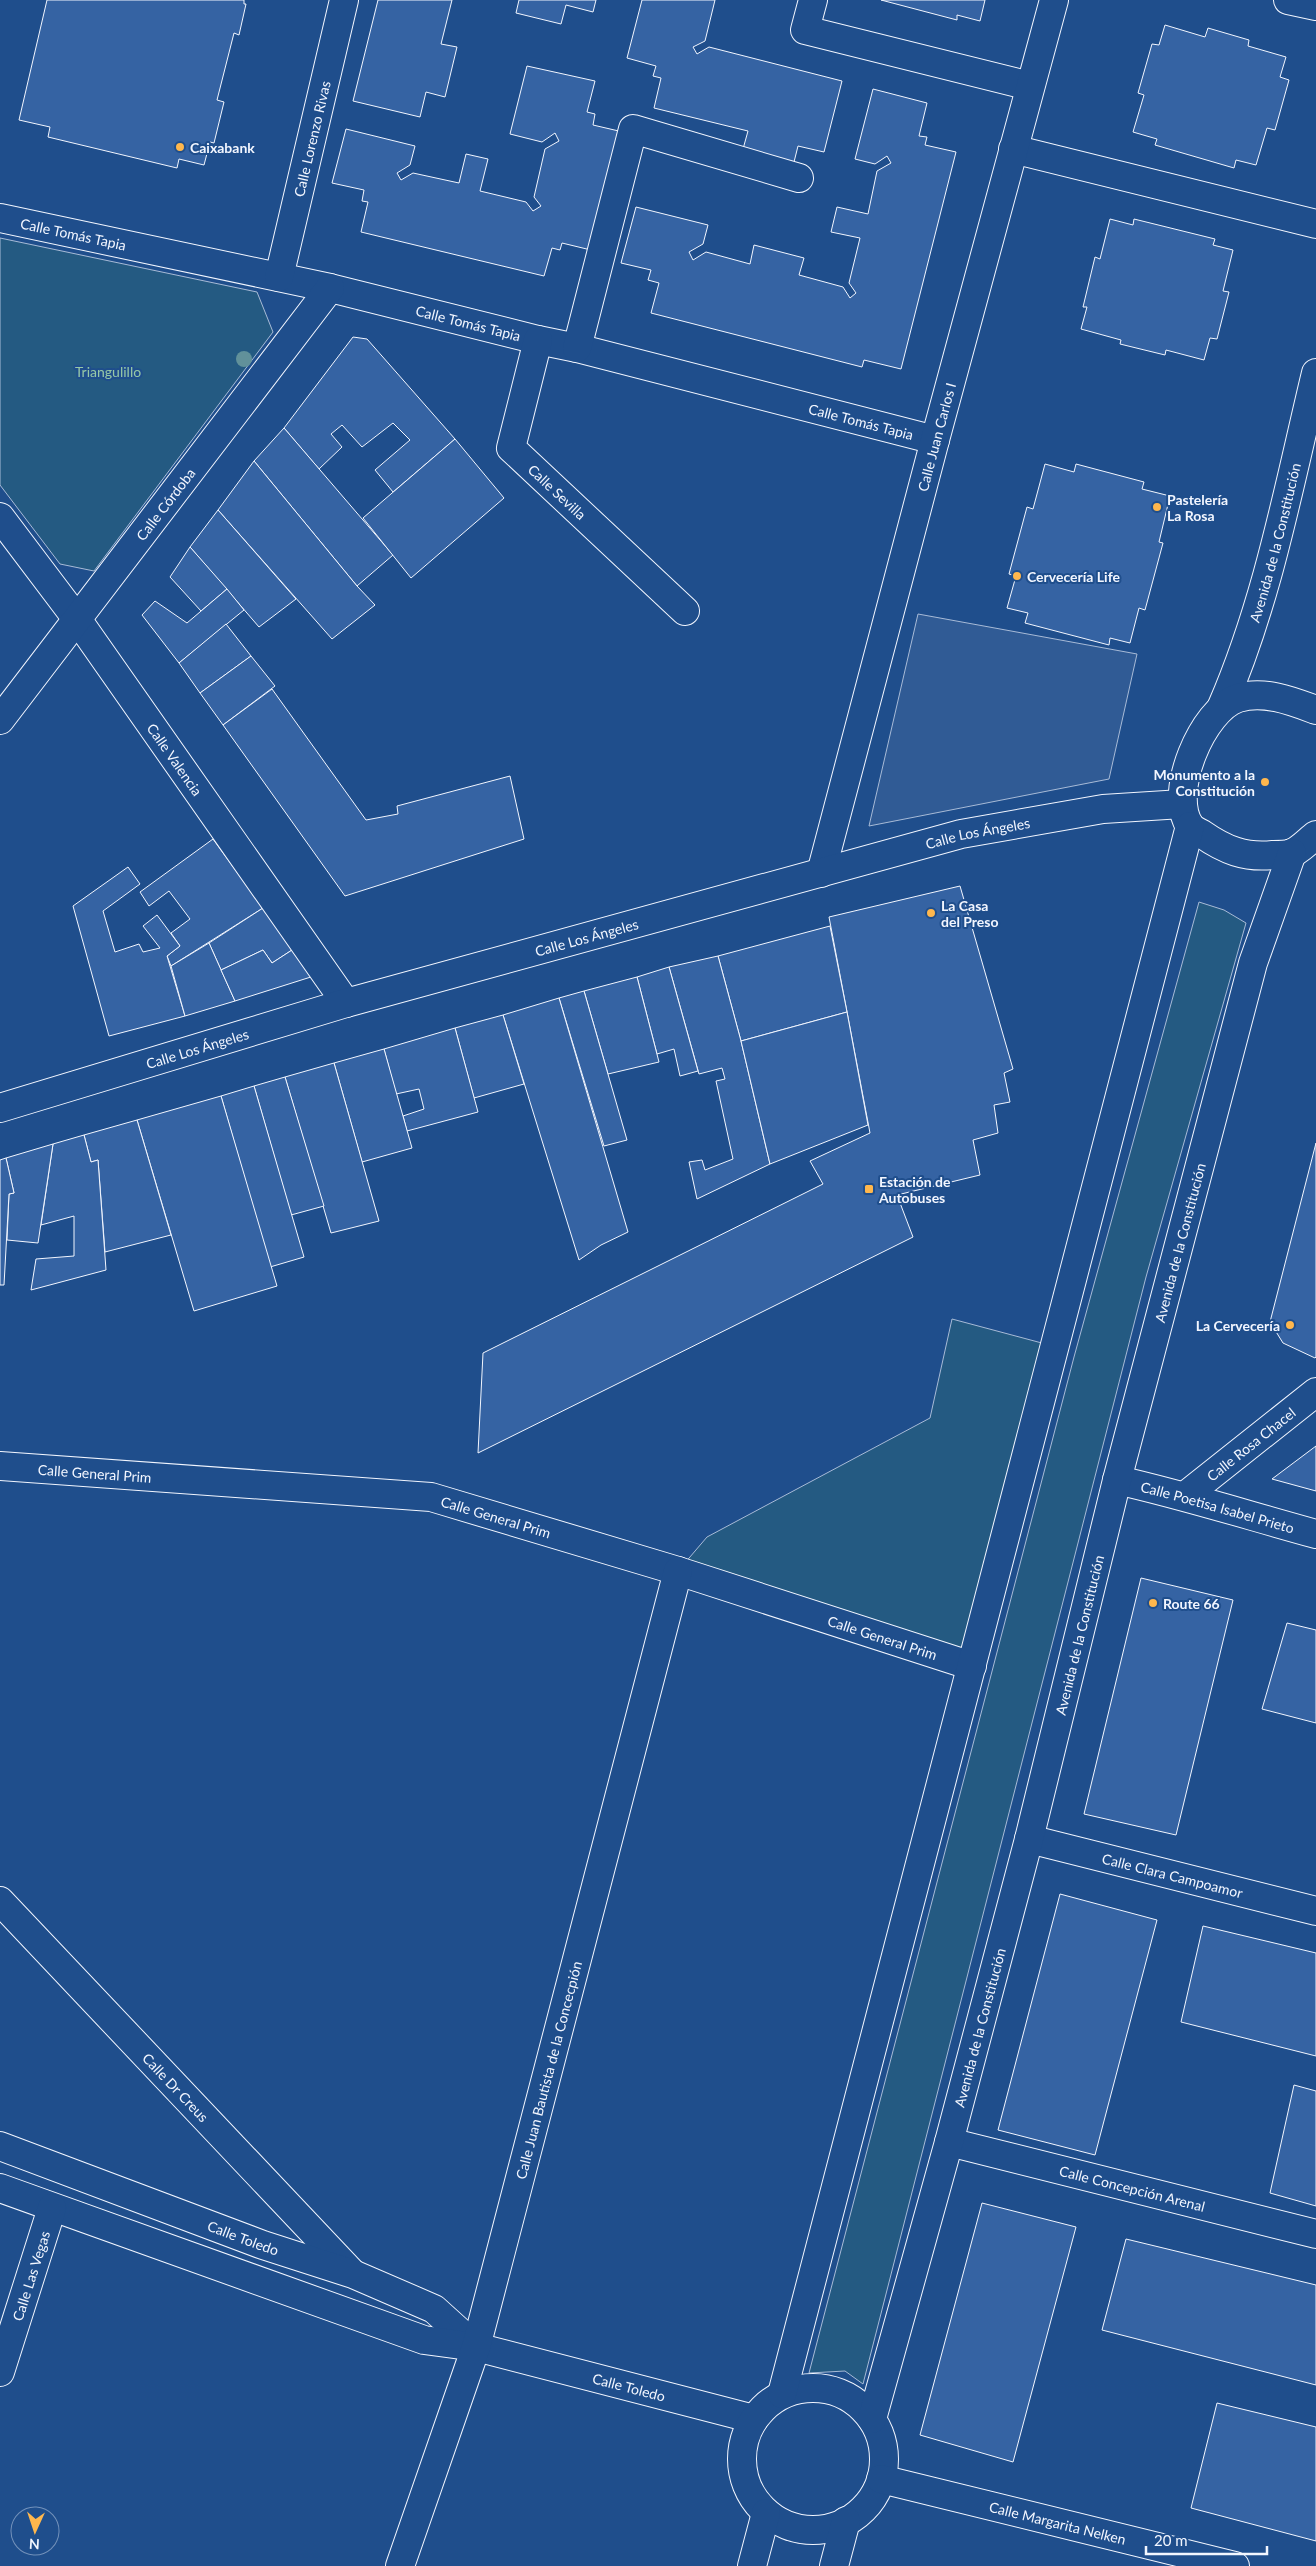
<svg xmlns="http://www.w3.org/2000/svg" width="1316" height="2566" font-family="Lato,sans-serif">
  <rect width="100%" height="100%" fill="#1f4e8c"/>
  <g fill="#245a82" stroke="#a8bbd7">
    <polygon points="0,238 257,292 273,332 94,571 60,564 0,485"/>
    <polygon points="1199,902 1224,910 1246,923 1146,1277 863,2384 845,2371 809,2373 1074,1357"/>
    <polygon points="952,1319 1053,1346 972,1666 678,1571 707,1537 930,1418"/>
  </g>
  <polygon fill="#305b95" stroke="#a8bbd7" points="918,614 1137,654 1109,779 869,826"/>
  <g fill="#3563a3" stroke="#f2f6ff">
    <polygon points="47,0 244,0 244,4 246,4 239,35 234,33 217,100 224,102 214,143 210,142 204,165 179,159 177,168 48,137 50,127 19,120"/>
    <polygon points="378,0 452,0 441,44 457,47 445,97 426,92 420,117 353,101"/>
    <polygon points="519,0 596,0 593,12 566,5 561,24 516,13"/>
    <polygon points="642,0 715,0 705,41 693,47 697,54 709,47 842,81 824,152 798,146 794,162 743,149 748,131 654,108 661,78 653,76 656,66 627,58"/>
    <polygon points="881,0 985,0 980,21 957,15 957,20"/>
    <polygon points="1165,25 1205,37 1208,28 1249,40 1248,46 1286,57 1280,77 1289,80 1275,130 1267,128 1256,165 1236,160 1234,168 1155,145 1157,139 1133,132 1144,95 1138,93 1152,44 1159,45"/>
    <polygon points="527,66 595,81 587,112 595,114 593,125 623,132 595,251 562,243 560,250 552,248 544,276 361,232 368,202 362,201 364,190 332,183 346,129 415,146 410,165 397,173 401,180 413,173 459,183 466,154 488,159 480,191 526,202 533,211 541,206 534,197 545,149 559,141 555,133 542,142 510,134"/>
    <polygon points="873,89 927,103 919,136 927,137 925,145 956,152 901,369 864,360 862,367 651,313 659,283 648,280 651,270 621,263 636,207 708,225 703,244 689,252 693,260 706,252 750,264 754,245 804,258 799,275 843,287 850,298 856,293 849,283 860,238 831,232 837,207 868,214 877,171 891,163 887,156 875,164 855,159"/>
    <polygon points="1110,219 1133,225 1134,219 1215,239 1213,245 1233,250 1223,291 1229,292 1217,339 1210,338 1204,360 1166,350 1165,355 1120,344 1121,340 1081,329 1087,307 1083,307 1095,257 1100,259"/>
    <polygon points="353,337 367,339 455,439 393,492 375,470 410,440 393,423 362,447 342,425 331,434 342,447 319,469 284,428"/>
    <polygon points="284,428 393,555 357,586 254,461"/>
    <polygon points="455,439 504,498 411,578 363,518"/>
    <polygon points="254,461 357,586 375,605 332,639 218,510"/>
    <polygon points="1045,464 1074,472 1076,464 1144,482 1142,489 1170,496 1159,542 1163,543 1145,610 1139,608 1130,643 1110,638 1109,645 1025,623 1028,613 1007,608 1016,576 1009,574 1027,507 1033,509"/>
    <polygon points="218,510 296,599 259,627 190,547"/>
    <polygon points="190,547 227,589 201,611 170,577"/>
    <polygon points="227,589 244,610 179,663 142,615 155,601 187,623"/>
    <polygon points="226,624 251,656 200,693 179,663"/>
    <polygon points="251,656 275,686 223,725 200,693"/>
    <polygon points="272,689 366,820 398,814 397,806 510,776 524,839 345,896 223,725"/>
    <polygon points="213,839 263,908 171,966 167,956 180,946 171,933 190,919 169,891 149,906 140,892"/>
    <polygon points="128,867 140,884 103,911 115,952 139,944 143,952 160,948 143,926 157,915 180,946 167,956 185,1016 109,1036 73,906"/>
    <polygon points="960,886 1013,1069 1004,1073 1010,1102 994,1105 998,1133 973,1140 980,1175 897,1195 913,1237 478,1453 483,1353 823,1184 810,1161 870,1133 829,917"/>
    <polygon points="263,908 292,950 272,963 263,950 221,970 209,943"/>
    <polygon points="830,926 847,1012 741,1041 718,956"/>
    <polygon points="209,943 235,1001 185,1016 171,966"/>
    <polygon points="263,950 272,963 292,950 314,976 235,1001 221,970"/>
    <polygon points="718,956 741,1041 770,1164 697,1199 689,1162 702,1160 705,1170 733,1159 716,1081 725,1079 722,1068 699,1074 669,967"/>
    <polygon points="669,967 698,1071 680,1076 674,1049 657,1054 637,977"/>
    <polygon points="637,977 659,1062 608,1074 584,991"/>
    <polygon points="584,991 627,1140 604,1146 559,998"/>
    <polygon points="559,998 628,1232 601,1245 579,1260 503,1015"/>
    <polygon points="847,1012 868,1125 770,1164 741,1041"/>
    <polygon points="503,1015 524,1084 474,1098 455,1028"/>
    <polygon points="455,1028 478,1112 407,1131 403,1116 424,1109 419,1089 396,1094 384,1049"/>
    <polygon points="384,1049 412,1148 362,1162 334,1063"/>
    <polygon points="334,1063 379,1221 331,1233 285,1077"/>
    <polygon points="285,1077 324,1206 291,1215 254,1086"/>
    <polygon points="254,1086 304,1257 270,1267 221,1096"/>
    <polygon points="221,1096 277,1286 194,1311 137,1120"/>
    <polygon points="137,1120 171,1235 105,1252 98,1160 91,1162 84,1135"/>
    <polygon points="84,1135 91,1162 98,1160 106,1270 31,1290 36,1259 74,1256 74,1216 41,1225 53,1144"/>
    <polygon points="1316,1143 1316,1357 1315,1358 1283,1343 1270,1322"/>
    <polygon points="53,1144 38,1243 7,1240 9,1194 14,1193 6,1158"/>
    <polygon points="6,1158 14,1193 9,1194 4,1285 0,1285 0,1160"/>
    <polygon points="1316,1446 1316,1491 1272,1479"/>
    <polygon points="1141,1578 1233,1600 1176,1835 1084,1814"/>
    <polygon points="1287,1623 1316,1630 1316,1723 1262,1709"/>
    <polygon points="1060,1894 1157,1920 1095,2155 998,2130"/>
    <polygon points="1203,1926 1316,1953 1316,2056 1181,2022"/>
    <polygon points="1294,2085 1316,2091 1316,2206 1270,2193"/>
    <polygon points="982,2203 1076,2227 1013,2462 920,2435"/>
    <polygon points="1126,2239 1316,2285 1316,2385 1102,2330"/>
    <polygon points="1217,2403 1316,2427 1316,2541 1191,2508"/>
  </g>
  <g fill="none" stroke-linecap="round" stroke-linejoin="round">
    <defs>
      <g id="street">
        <polyline points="813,0 805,30 1030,86"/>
        <polyline points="1288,0 1316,6"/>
        <polyline points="1013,149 1316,224"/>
        <path id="s1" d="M 0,218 L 330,288 L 538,340 L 577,348 L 935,440"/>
        <path id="s2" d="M 279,277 L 344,0"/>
        <path id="s3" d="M 538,340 L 511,448 L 685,611"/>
        <polyline points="577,348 633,129 799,178"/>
        <path id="s4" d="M 0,517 L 77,619 L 346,1003"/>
        <path id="s5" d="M 1222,706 C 1268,600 1289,485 1316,373"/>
        <path d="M 1316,710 C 1292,701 1264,690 1238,698 C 1203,709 1167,793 1190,826 C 1192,829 1198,832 1202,834 C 1225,850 1245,858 1273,855 C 1279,855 1287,855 1292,853 C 1300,850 1309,840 1316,835"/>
        <path id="s6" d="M 0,720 L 330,288"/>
        <path id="s7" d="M 821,873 L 935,440 L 1054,0"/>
        <path id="s8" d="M 0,1108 L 346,1003 L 961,834 L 1103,809 L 1182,804"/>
        <path id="s9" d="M 0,1466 L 431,1497 L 678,1571 L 972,1666"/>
        <path id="s10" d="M 1117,1480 C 1184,1495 1250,1516 1316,1534"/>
        <path id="s11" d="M 1185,1496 L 1316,1392"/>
        <path id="s12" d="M 1029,1839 L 1316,1911"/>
        <path id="s13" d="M 0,1901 L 352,2273"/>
        <path id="s14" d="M 949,2142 L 1316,2234"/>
        <path id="s15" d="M 0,2146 L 263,2245 L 353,2274 L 434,2309 L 476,2347"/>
        <path id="s16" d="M 0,2188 L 424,2340 L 476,2347 L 754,2419"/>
        <path id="s17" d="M 0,2372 L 52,2208"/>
        <circle cx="813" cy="2459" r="71"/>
        <polyline points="782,2394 1190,826"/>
        <path id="s18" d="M 872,2419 L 949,2142 L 1029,1839 L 1117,1480 L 1253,963 L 1292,853"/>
        <path id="s19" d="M 881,2479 L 1235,2566"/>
        <path id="s20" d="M 400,2566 L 476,2347 L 678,1571"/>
        <polyline points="752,2566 766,2513"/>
        <polyline points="834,2566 846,2521"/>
      </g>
    </defs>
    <use href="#street" stroke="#f2f6ff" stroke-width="30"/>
    <use href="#street" stroke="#1f4e8c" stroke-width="28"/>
  </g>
  <circle fill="#61919a" cx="244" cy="359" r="8"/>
  <g fill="#ffb74d" stroke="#1f4e8c" stroke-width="2">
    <circle cx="180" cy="147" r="5"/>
    <circle cx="1157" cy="507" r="5"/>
    <circle cx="1017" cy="576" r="5"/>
    <circle cx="1265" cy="782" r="5"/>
    <circle cx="931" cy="913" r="5"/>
    <rect x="864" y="1184" width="10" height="10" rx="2.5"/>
    <circle cx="1290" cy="1325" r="5"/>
    <circle cx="1153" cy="1603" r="5"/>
  </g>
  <g text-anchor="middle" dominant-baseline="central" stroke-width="4" stroke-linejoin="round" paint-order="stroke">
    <g font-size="14" fill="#f2f6ff" stroke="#1f4e8c">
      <text stroke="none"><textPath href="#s2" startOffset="142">Calle Lorenzo Rivas</textPath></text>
      <text stroke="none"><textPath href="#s1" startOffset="75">Calle Tomás Tapia</textPath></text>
      <text stroke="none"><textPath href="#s1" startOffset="480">Calle Tomás Tapia</textPath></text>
      <text stroke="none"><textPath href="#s1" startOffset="885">Calle Tomás Tapia</textPath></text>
      <text stroke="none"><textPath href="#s7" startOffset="451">Calle Juan Carlos I</textPath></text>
      <text stroke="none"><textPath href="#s3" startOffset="175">Calle Sevilla</textPath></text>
      <text stroke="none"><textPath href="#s6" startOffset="272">Calle Córdoba</textPath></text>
      <text stroke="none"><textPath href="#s5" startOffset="172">Avenida de la Constitución</textPath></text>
      <text stroke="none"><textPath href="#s4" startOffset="299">Calle Valencia</textPath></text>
      <text stroke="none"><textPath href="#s8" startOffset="1016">Calle Los Ángeles</textPath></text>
      <text stroke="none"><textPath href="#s8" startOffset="611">Calle Los Ángeles</textPath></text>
      <text stroke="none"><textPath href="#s8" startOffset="206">Calle Los Ángeles</textPath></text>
      <text stroke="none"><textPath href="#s18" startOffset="1216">Avenida de la Constitución</textPath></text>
      <text stroke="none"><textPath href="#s11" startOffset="84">Calle Rosa Chacel</textPath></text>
      <text stroke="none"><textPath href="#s9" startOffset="95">Calle General Prim</textPath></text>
      <text stroke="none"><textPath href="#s10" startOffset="104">Calle Poetisa Isabel Prieto</textPath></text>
      <text stroke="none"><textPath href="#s9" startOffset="500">Calle General Prim</textPath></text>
      <text stroke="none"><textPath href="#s18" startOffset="811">Avenida de la Constitución</textPath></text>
      <text stroke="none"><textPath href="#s9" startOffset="905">Calle General Prim</textPath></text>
      <text stroke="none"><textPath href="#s12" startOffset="148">Calle Clara Campoamor</textPath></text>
      <text stroke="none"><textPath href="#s18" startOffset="406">Avenida de la Constitución</textPath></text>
      <text stroke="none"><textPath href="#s20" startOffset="518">Calle Juan Bautista de la Concecpión</textPath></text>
      <text stroke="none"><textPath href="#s13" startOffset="256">Calle Dr Creus</textPath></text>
      <text stroke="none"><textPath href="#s14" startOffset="189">Calle Concepción Arenal</textPath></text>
      <text stroke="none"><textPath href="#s15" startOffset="260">Calle Toledo</textPath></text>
      <text stroke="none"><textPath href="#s17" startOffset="101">Calle Las Vegas</textPath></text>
      <text stroke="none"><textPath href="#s16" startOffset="661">Calle Toledo</textPath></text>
      <text stroke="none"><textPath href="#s19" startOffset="182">Calle Margarita Nelken</textPath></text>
    </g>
    <g font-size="14" font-weight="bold" fill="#f2f6ff" stroke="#1f4e8c" text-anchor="start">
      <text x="190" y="147">Caixabank</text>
      <text x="1167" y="499">Pastelería<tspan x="1167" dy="16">La Rosa</tspan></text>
      <text x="1027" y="576">Cervecería Life</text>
      <text x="1255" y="774" text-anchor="end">Monumento a la<tspan x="1255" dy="16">Constitución</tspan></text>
      <text x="941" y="905">La Casa<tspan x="941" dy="16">del Preso</tspan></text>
      <text x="879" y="1181">Estación de<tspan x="879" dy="16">Autobuses</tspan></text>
      <text x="1280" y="1325" text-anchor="end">La Cervecería</text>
      <text x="1163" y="1603">Route 66</text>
    </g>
    <g font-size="14" fill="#97c8a6" stroke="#1f4e8c">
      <text x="108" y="371">Triangulillo</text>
    </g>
  </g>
  <g transform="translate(35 2531) rotate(183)"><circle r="24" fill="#1f4e8c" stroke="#7391ba"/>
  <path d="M0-4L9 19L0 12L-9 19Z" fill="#ffb74d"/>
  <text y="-8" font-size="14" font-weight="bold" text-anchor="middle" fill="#f2f6ff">N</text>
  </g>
  <path d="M1146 2546v8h121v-8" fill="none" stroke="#f2f6ff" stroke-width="2.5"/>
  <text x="1154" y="2546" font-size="15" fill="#f2f6ff" stroke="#1f4e8c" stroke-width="4" paint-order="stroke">20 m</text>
</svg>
